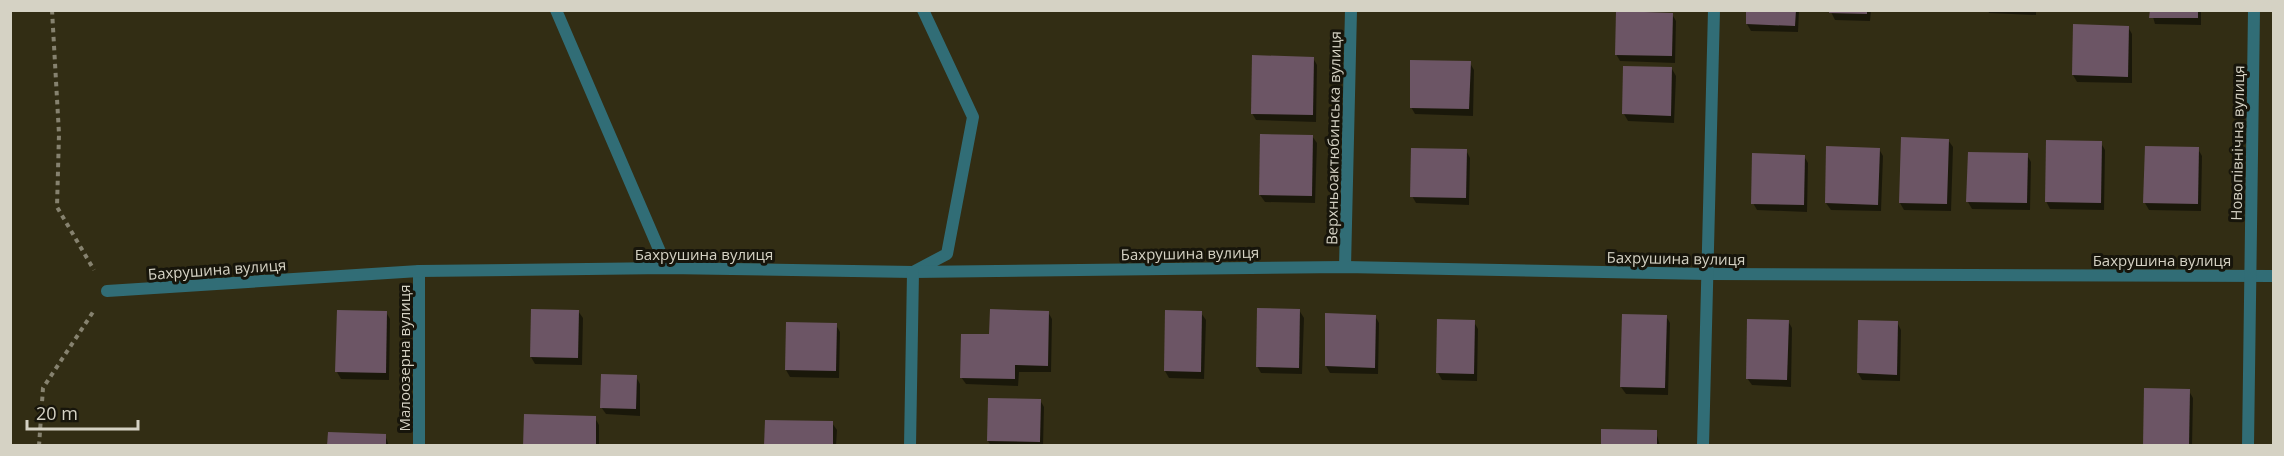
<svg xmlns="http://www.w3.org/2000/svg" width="2284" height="456" font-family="'Open Sans',sans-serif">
  <rect width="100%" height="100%" fill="#322d14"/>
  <g fill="#0007">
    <polygon points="1748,10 1799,10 1798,32 1751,31 1747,24"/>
    <polygon points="1830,10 1871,10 1870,21 1835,20"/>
    <polygon points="1988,10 2036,10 2036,15 1989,13"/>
    <polygon points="2151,10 2201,10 2201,25 2155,24"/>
    <polygon points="1672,14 1676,21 1675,63 1620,61 1616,54"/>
    <polygon points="2128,27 2132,34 2132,83 2077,82 2073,75"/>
    <polygon points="1313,58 1317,65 1316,122 1256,120 1252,113"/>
    <polygon points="1470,63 1474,70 1473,116 1415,114 1411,107"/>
    <polygon points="1672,69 1676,76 1674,123 1628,121 1624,114"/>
    <polygon points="1312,136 1317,143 1315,203 1265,202 1260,195"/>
    <polygon points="1948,140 1953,147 1951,211 1904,210 1900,203"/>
    <polygon points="2101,143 2105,150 2104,210 2050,209 2046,201"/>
    <polygon points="1879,149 1883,156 1881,211 1831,210 1826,203"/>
    <polygon points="2198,149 2202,156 2201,211 2149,210 2145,203"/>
    <polygon points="1466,150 1470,158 1469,205 1416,203 1412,196"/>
    <polygon points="2027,155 2031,162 2030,210 1972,209 1968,202"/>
    <polygon points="1804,156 1808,163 1807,212 1757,210 1753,203"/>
    <polygon points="1299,310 1304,318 1302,374 1261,373 1257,366"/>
    <polygon points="578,311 583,318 582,365 535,364 531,357"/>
    <polygon points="386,312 390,319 389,380 341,379 337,372"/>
    <polygon points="1048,312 1052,319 1051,372 1019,372 1018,386 966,384 961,377 990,336"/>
    <polygon points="1201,313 1206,320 1204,379 1169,378 1165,371"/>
    <polygon points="1375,316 1379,323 1378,374 1330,373 1326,366"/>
    <polygon points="1666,316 1670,323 1668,395 1626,394 1621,387"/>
    <polygon points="1788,321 1792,328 1791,387 1752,385 1747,378"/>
    <polygon points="1474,322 1478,329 1477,381 1442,380 1438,373"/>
    <polygon points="1897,322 1901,330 1900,381 1862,380 1858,373"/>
    <polygon points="836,325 840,332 839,378 790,377 786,370"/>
    <polygon points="636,377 640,384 640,416 606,414 601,407"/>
    <polygon points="2189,391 2193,398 2192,446 2145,446"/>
    <polygon points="1040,400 1044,407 1043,446 991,446 988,441"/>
    <polygon points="595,418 599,425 599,446 524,446"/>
    <polygon points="832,423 837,430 836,446 766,446"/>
    <polygon points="1656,432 1660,446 1602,446"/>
    <polygon points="385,435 389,446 329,446"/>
  </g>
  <g fill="#6c5565">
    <polygon points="1746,10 1796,10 1795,26 1746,24"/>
    <polygon points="1829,10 1867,10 1867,14 1829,13"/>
    <polygon points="2150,10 2198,10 2198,18 2149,18"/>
    <polygon points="1616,11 1673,13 1672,56 1615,55"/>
    <polygon points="2073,24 2129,26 2128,77 2072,75"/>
    <polygon points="1252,55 1314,57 1313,115 1251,114"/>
    <polygon points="1410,60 1471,61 1469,109 1410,108"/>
    <polygon points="1623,66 1672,67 1671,116 1622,114"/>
    <polygon points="1260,134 1313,135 1312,196 1259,195"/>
    <polygon points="1901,137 1949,139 1947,204 1899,203"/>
    <polygon points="2046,140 2102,141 2101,203 2045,202"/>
    <polygon points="1826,146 1880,148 1878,205 1825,203"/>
    <polygon points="2145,146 2199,147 2198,204 2143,203"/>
    <polygon points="1411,148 1467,149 1466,198 1410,197"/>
    <polygon points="1968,152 2028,153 2027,203 1966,202"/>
    <polygon points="1752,153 1805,155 1804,205 1751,204"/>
    <polygon points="1257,308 1300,309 1299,368 1256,367"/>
    <polygon points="531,309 579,310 578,358 530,357"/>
    <polygon points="990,309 1049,311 1048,366 1015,365 1015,379 960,378 961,334 989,334"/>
    <polygon points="337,310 387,311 386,373 335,372"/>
    <polygon points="1165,310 1202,311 1201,372 1164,371"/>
    <polygon points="1325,313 1376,315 1375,368 1325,366"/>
    <polygon points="1622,314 1667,315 1665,388 1620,387"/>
    <polygon points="1437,319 1475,320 1474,374 1436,373"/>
    <polygon points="1747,319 1789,320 1787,380 1746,379"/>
    <polygon points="1858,320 1898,321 1897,375 1857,373"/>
    <polygon points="786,322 837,323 836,371 785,370"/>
    <polygon points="601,374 637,375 636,409 600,408"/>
    <polygon points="2144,388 2190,389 2189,446 2143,446"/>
    <polygon points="988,398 1041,399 1040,442 987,441"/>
    <polygon points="524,414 596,416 596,446 523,446"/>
    <polygon points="765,420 833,421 833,446 764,446"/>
    <polygon points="1601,429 1657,430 1657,446 1601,446"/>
    <polygon points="328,432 386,434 386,446 327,446"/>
  </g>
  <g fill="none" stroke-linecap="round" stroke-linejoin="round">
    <g stroke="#86826f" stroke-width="4" stroke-dasharray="4.5 4.5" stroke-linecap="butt">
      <polyline points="52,10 59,134 57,207 94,270"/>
      <polyline points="39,446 43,388 93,312"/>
    </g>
    <g stroke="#316d76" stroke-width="12">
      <polyline points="556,10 667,268"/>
      <polyline points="913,272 947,254 973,117 923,10"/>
    </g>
    <g stroke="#316d76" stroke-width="12">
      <polyline points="1345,267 1351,10"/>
      <polyline points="419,271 419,446"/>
      <polyline points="107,291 419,271 667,268 913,272 1345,267 1708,274 2274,276"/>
      <polyline points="910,446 913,272"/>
      <polyline points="1703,446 1714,10"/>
      <polyline points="2248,446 2254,10"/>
    </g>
  </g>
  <g text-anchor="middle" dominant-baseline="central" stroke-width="6" stroke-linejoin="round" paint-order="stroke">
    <g font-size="15" fill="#d5d2c4" stroke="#17150b">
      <text transform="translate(1333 138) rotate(-89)">Верхньоактюбинська вулиця</text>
      <text transform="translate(2237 143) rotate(-89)">Новопівнічна вулиця</text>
      <text transform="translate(1190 253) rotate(-1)">Бахрушина вулиця</text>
      <text x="704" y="254">Бахрушина вулиця</text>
      <text transform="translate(1676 258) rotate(1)">Бахрушина вулиця</text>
      <text x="2162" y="260">Бахрушина вулиця</text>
      <text transform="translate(217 269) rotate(-4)">Бахрушина вулиця</text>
      <text transform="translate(404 358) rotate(-90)">Малоозерна вулиця</text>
    </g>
  </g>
  <rect width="2284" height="456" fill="none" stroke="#d5d2c4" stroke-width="24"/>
  <path d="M27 420v9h111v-9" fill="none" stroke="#d5d2c4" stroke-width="3"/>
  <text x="36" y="420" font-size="18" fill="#d5d2c4" stroke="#17150b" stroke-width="4.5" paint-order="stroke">20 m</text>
</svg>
